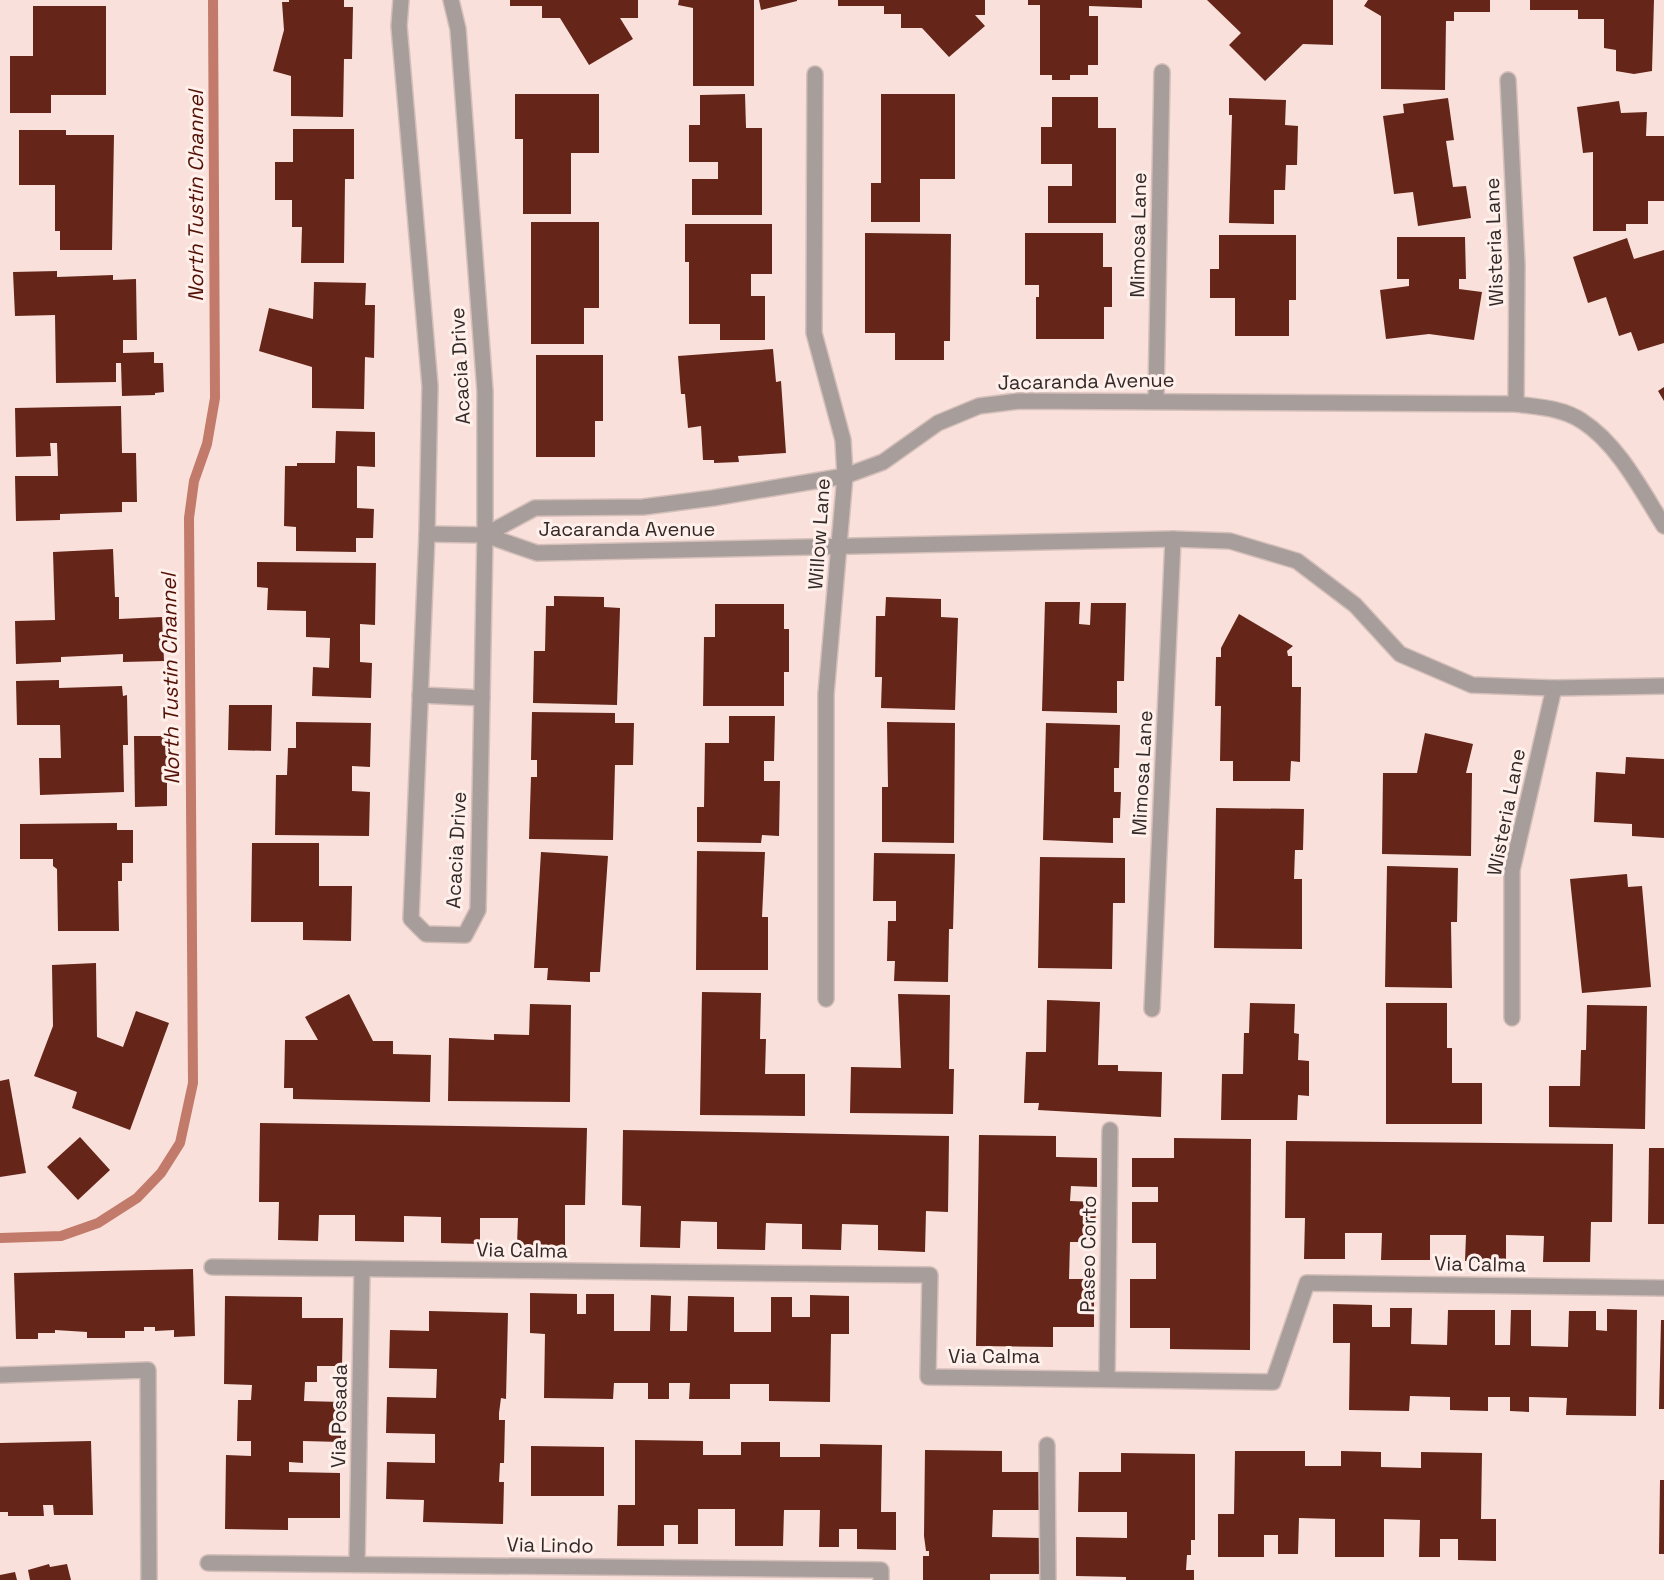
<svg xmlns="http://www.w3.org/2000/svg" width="1664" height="1580" font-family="'Space Grotesk',sans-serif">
  <rect width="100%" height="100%" fill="#f9e0da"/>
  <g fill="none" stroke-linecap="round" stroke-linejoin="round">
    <polyline stroke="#c27a6a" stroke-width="10" points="0,1238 61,1236 98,1223 137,1198 161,1173 180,1143 193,1083 189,518 194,481 207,444 215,398 213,0"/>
  </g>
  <g fill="#652519">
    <polygon points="289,0 344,0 344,7 353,7 352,59 344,59 343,117 291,116 291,76 273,71 284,30 282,2 289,2"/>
    <polygon points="510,0 638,0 638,18 620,18 633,39 589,65 560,18 542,18 542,6 510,6"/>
    <polygon points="679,0 754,0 754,86 693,86 693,8 678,5"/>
    <polygon points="759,0 797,0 797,1 761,10"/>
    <polygon points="838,0 985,0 985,15 975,15 985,26 949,57 922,28 901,28 901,14 884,14 884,6 838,6"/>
    <polygon points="1028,0 1142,0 1142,8 1089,6 1089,16 1098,16 1098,65 1088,65 1088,75 1070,75 1070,80 1052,80 1052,75 1040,75 1040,5 1028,5"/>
    <polygon points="1207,0 1333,0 1333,45 1303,44 1265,81 1229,45 1241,33"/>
    <polygon points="1368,0 1490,0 1490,12 1454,12 1454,21 1446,21 1445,90 1381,89 1381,16 1364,6"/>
    <polygon points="1530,0 1654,0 1652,71 1634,74 1616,71 1616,50 1604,48 1604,19 1578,19 1578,10 1530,10"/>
    <polygon points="33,6 106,6 106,95 51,95 51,113 10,113 10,56 33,56"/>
    <polygon points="515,94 599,94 599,153 571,153 571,214 523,214 523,139 515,139"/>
    <polygon points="745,94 746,128 762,128 762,215 692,215 692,179 718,179 718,162 689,162 689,125 700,125 700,95"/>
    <polygon points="881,94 955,94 955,179 920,179 920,222 871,222 871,183 881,183"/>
    <polygon points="1052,97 1098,97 1098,128 1116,128 1116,223 1048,223 1048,186 1072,186 1072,164 1041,164 1041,127 1052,127"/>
    <polygon points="1229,98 1286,100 1285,125 1298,126 1297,165 1286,165 1285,190 1274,190 1274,224 1229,223 1232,115 1229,115"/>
    <polygon points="1448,98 1454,140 1446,141 1453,187 1466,186 1471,218 1418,226 1413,192 1394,194 1383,116 1404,113 1403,104"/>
    <polygon points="1619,101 1621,113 1647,112 1646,136 1664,136 1664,201 1648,201 1648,224 1626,224 1626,231 1593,231 1593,152 1583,153 1577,107"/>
    <polygon points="293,129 354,129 354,179 345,179 344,263 301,263 302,227 292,227 292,200 275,200 275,162 293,162"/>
    <polygon points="19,130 66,130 66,135 114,135 112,250 60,250 60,231 55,231 55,185 19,185"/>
    <polygon points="531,222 599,222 599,308 584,308 584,344 531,344"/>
    <polygon points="685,224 772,224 772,274 751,274 751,296 765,296 765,340 720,340 720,324 689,324 689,262 685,262"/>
    <polygon points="865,233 951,234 950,341 944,341 944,360 895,360 895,333 865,333"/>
    <polygon points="1025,233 1103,233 1103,267 1112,267 1112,307 1104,307 1104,339 1036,339 1036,297 1039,297 1039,285 1025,285"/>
    <polygon points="1219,235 1296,235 1296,300 1289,300 1289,336 1235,336 1235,298 1210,298 1210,269 1219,269"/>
    <polygon points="1397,237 1465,237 1466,279 1459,279 1459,289 1482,292 1474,340 1429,334 1386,339 1380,290 1409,286 1409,279 1397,279"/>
    <polygon points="1627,238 1634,259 1664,250 1664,343 1638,351 1631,332 1619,336 1606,297 1588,303 1573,257"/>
    <polygon points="57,271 57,277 113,275 113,280 136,279 137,340 123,340 123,353 154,352 154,363 163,363 164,392 155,393 155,395 122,396 121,363 116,363 116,382 56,383 55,315 15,316 13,272"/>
    <polygon points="314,282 366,283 365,305 375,305 374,358 365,357 364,409 312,408 312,367 259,351 269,308 313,319"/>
    <polygon points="773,349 776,382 781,381 786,453 738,456 739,462 714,463 714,460 703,460 701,426 688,428 685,394 681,394 678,356"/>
    <polygon points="536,355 603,355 603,421 595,421 595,457 536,457"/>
    <polygon points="1664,387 1664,401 1658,391"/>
    <polygon points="121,406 122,453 136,453 137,502 122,502 122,512 60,514 60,520 16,521 15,476 58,476 57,443 50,443 51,456 16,457 15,408"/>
    <polygon points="336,431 375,432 375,467 357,466 357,508 374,509 373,538 356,538 356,552 296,551 296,527 284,526 285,466 297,466 297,463 335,463"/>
    <polygon points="113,549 115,597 119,597 119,619 162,617 164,661 123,662 123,654 61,657 61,662 16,664 15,621 55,620 53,552"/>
    <polygon points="257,562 376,563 375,625 360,624 360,662 372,663 371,698 312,696 313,667 329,668 330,638 306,637 306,611 267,610 268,588 257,587"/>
    <polygon points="554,596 604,597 604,607 620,608 617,705 533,703 534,651 545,651 546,606 554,606"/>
    <polygon points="886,597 941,599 941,617 958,618 955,710 881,708 882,677 875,677 876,616 885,616"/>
    <polygon points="1045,602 1080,602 1079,624 1090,625 1091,603 1126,603 1124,681 1117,681 1117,713 1042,711"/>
    <polygon points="715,604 784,604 784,629 789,629 789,672 784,672 784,706 703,706 704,637 715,637"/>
    <polygon points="1239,614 1293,646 1287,651 1288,656 1292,656 1292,687 1301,687 1300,762 1291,761 1290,781 1233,781 1233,761 1220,761 1221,706 1215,706 1216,657 1221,657 1221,648"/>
    <polygon points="59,680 59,688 122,686 123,696 127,695 128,745 123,745 124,792 40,795 39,758 61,758 60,725 17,725 16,681"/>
    <polygon points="229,705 272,705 271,751 228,750"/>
    <polygon points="532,712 615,713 615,723 634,723 633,765 615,765 613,840 529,839 531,777 537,777 537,760 531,760"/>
    <polygon points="729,716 775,716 774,761 764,761 764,781 780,781 779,836 762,835 761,843 697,842 697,807 704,807 705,743 729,743"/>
    <polygon points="296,722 371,723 370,767 352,766 352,791 370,792 369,836 275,835 276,775 287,775 288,748 296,748"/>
    <polygon points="887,722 955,723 954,843 882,842 882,787 888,787"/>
    <polygon points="1046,723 1120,725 1119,768 1114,768 1114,792 1121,792 1120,818 1113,818 1113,843 1043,840"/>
    <polygon points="1425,733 1473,744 1466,773 1472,773 1471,856 1382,854 1383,773 1417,773"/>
    <polygon points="134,736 167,736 167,806 135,807"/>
    <polygon points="1626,757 1664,759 1664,838 1632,836 1632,824 1594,822 1596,772 1625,774"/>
    <polygon points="1216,808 1304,809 1303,850 1295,850 1294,879 1302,879 1302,949 1214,948"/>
    <polygon points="117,823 117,830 133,830 133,863 122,863 122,881 118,881 119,931 58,931 57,869 53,866 53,859 20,859 20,824"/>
    <polygon points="252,843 319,843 319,886 352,886 351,941 303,940 303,922 251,922"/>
    <polygon points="697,851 765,852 762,917 768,917 768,970 696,970"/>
    <polygon points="541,852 608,856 600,972 590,972 590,982 547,980 548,968 534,968"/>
    <polygon points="874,853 955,854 953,929 949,929 948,982 894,981 895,961 887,961 888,921 896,921 896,901 873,901"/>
    <polygon points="1040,857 1125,858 1125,903 1113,903 1112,969 1038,968"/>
    <polygon points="1387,866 1458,868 1457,922 1451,922 1452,988 1385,987"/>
    <polygon points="1627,874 1628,887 1642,886 1651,987 1582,993 1570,879"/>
    <polygon points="96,963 97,1037 123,1047 136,1011 169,1023 130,1130 72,1108 77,1092 34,1076 53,1026 52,965"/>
    <polygon points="702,992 761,993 760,1039 766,1039 765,1074 805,1074 805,1116 700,1115"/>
    <polygon points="349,994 373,1041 393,1041 393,1054 431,1055 430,1102 293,1099 293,1088 284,1088 285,1040 318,1040 305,1017"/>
    <polygon points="898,994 950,995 949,1069 954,1069 953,1114 850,1113 851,1067 901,1068"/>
    <polygon points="1047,1000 1100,1002 1098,1065 1118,1065 1118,1071 1162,1072 1161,1117 1038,1110 1039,1103 1024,1103 1026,1052 1046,1052"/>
    <polygon points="1250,1003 1295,1004 1294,1033 1299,1034 1298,1060 1309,1061 1309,1096 1298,1095 1297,1120 1221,1120 1222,1074 1243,1074 1244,1033 1249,1033"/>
    <polygon points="1386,1003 1447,1003 1447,1048 1452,1048 1452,1083 1482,1083 1482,1124 1386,1124"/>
    <polygon points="530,1004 571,1005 570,1102 448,1101 449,1038 494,1040 494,1034 529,1035"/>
    <polygon points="1587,1005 1647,1006 1645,1129 1549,1127 1549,1086 1580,1086 1581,1050 1586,1050"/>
    <polygon points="9,1079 26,1173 0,1177 0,1081"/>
    <polygon points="260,1123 587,1128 585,1205 565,1205 565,1246 517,1245 518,1218 480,1218 480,1244 441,1243 441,1217 404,1216 404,1242 355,1241 355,1215 319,1215 318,1241 278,1240 279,1202 259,1202"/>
    <polygon points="623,1130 949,1136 948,1212 926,1211 925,1252 878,1250 878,1225 842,1224 841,1250 802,1249 802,1224 766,1223 765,1250 717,1249 717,1222 681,1221 680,1248 640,1247 641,1206 622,1205"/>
    <polygon points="979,1135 1056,1136 1056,1157 1097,1158 1097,1187 1071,1186 1070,1201 1096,1202 1095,1242 1070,1242 1069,1279 1094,1279 1094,1327 1053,1327 1053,1347 976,1346"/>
    <polygon points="80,1137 110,1170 78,1200 47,1167"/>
    <polygon points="1174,1138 1251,1139 1250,1350 1170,1349 1170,1328 1130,1328 1130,1279 1156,1279 1156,1243 1132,1243 1132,1202 1158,1202 1158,1187 1132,1187 1132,1158 1174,1158"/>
    <polygon points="1286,1141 1613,1144 1612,1222 1591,1222 1590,1262 1543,1262 1544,1236 1506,1235 1506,1262 1465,1261 1466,1235 1430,1235 1430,1260 1381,1260 1382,1233 1345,1233 1345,1259 1304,1259 1305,1218 1285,1218"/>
    <polygon points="1649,1148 1664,1148 1664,1224 1648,1224"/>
    <polygon points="193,1269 195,1336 174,1337 174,1330 155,1331 155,1327 144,1327 144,1331 125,1331 125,1338 87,1338 87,1332 55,1330 55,1333 38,1333 38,1339 16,1339 14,1273"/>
    <polygon points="530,1293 577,1294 577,1314 586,1314 586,1294 614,1294 614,1331 650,1331 651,1295 671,1296 670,1331 687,1331 688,1296 734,1297 734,1332 771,1332 771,1297 792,1297 792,1317 810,1317 810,1295 849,1296 849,1334 831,1334 830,1402 769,1401 769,1384 730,1384 730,1399 689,1399 690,1383 669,1383 669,1399 648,1399 648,1383 614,1383 613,1399 544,1398 545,1334 530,1333"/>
    <polygon points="225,1296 302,1297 302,1318 343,1318 342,1366 317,1366 317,1382 305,1382 304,1401 341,1402 341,1442 303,1441 303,1463 289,1462 289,1472 340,1473 340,1518 288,1518 288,1530 225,1529 226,1455 251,1456 251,1441 237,1441 238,1400 251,1400 252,1385 224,1384"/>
    <polygon points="1333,1304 1372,1305 1372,1327 1390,1327 1390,1308 1412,1308 1411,1344 1447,1345 1448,1310 1495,1310 1495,1345 1510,1345 1511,1310 1531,1310 1531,1346 1568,1347 1569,1311 1596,1311 1596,1330 1607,1331 1607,1309 1637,1310 1636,1416 1566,1415 1567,1398 1529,1397 1529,1412 1510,1411 1510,1397 1488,1397 1488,1411 1450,1410 1450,1397 1410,1396 1409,1411 1349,1410 1350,1343 1333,1343"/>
    <polygon points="429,1311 508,1313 506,1399 501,1398 499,1413 499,1420 505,1420 504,1463 500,1463 499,1482 504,1482 503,1524 423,1522 424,1500 386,1499 387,1462 435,1463 435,1434 386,1433 387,1397 436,1398 437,1369 389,1368 390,1330 429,1331"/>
    <polygon points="1661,1320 1664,1320 1664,1409 1659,1409"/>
    <polygon points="635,1440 703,1441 703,1455 741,1455 741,1442 780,1442 780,1457 820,1457 820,1444 882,1445 881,1512 896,1512 896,1550 857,1549 857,1529 839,1529 839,1547 819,1547 820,1510 784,1510 783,1546 735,1546 735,1509 698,1509 698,1544 678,1544 678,1525 664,1525 664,1546 617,1546 618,1505 635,1505"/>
    <polygon points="91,1441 93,1515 54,1515 53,1505 43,1505 44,1516 8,1516 8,1512 0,1512 0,1443"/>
    <polygon points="531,1446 604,1447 604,1496 531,1496"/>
    <polygon points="925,1450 1002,1451 1002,1472 1043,1472 1042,1510 993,1510 992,1537 1041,1538 1040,1574 990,1574 990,1580 923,1580 923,1556 929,1556 929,1551 926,1551 924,1536"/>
    <polygon points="1235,1451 1305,1451 1305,1466 1341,1466 1341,1451 1381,1452 1381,1467 1421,1468 1421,1452 1482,1453 1481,1519 1496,1519 1496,1561 1458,1560 1458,1539 1440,1539 1440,1557 1419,1557 1420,1520 1384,1519 1384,1557 1335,1557 1335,1519 1299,1518 1298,1554 1278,1554 1278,1535 1264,1535 1264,1557 1218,1557 1218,1514 1234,1514"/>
    <polygon points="1121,1453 1195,1454 1195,1540 1191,1540 1191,1555 1187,1555 1186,1570 1194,1570 1194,1580 1126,1580 1126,1577 1076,1576 1076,1537 1127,1538 1127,1512 1078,1512 1079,1472 1121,1472"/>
    <polygon points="1660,1480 1664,1480 1664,1554 1659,1554"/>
    <polygon points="49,1564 50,1567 67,1564 71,1580 30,1580 28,1570"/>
    <polygon points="15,1572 17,1580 0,1580 0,1575"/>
  </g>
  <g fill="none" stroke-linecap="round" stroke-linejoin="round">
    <defs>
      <g id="minor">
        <polyline points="401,0 399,26 430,386 427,534 411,919 426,934 465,935 478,910 485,535 485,391 458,29 451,0"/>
        <polyline points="815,74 814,333 843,440 845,476 826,694 826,999"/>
        <polyline points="1508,80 1517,265 1516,404"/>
        <polyline points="1156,399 1162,72"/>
        <polyline points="427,534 485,535 537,553 1173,539 1230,541 1297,561 1355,605 1400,654 1472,685 1554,688 1664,686"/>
        <path d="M 485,535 L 535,508 L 643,507 L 713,498 L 845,476 L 883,462 L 938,423 L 979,406 L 1019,401 L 1516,404 C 1538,407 1563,408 1582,421 C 1618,444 1642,491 1664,526"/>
        <polyline points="420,695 482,698"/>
        <polyline points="1152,1009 1173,539"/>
        <polyline points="1512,1018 1512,870 1554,688"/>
        <polyline points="212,1267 930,1275 928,1377 1273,1382 1307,1283 1664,1288"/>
        <polyline points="0,1375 148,1370 149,1580"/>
        <polyline points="1107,1379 1110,1130"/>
        <polyline points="1047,1445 1048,1580"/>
        <polyline points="208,1563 881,1570 881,1580"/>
        <polyline points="357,1564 362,1269"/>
      </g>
    </defs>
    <use href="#minor" stroke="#d5bfba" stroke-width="18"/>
    <use href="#minor" stroke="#a79d9a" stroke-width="15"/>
  </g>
  <g text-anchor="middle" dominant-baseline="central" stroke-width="6" stroke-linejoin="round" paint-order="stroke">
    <g font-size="20" fill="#332a28" stroke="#fff0ec">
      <text transform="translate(1138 235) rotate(-89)">Mimosa Lane</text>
      <text transform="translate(1494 242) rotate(-92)">Wisteria Lane</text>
      <text transform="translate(460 366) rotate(-93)">Acacia Drive</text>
      <text transform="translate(1086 381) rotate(-1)">Jacaranda Avenue</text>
      <text x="627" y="529">Jacaranda Avenue</text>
      <text transform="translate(819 534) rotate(-86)">Willow Lane</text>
      <text transform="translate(1142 773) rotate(-87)">Mimosa Lane</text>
      <text transform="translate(1506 812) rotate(-79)">Wisteria Lane</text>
      <text transform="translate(456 850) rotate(-87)">Acacia Drive</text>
      <text transform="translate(522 1250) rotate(1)">Via Calma</text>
      <text transform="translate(1088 1254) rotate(-89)">Paseo Corto</text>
      <text transform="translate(1480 1264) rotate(1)">Via Calma</text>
      <text x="994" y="1356">Via Calma</text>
      <text transform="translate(339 1416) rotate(-89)">Via Posada</text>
      <text transform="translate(550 1545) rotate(1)">Via Lindo</text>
    </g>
    <g font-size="21" font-style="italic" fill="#531005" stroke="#fff0ec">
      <text transform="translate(195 196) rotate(-90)">North Tustin Channel</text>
      <text transform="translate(170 679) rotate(-91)">North Tustin Channel</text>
    </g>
  </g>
</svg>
